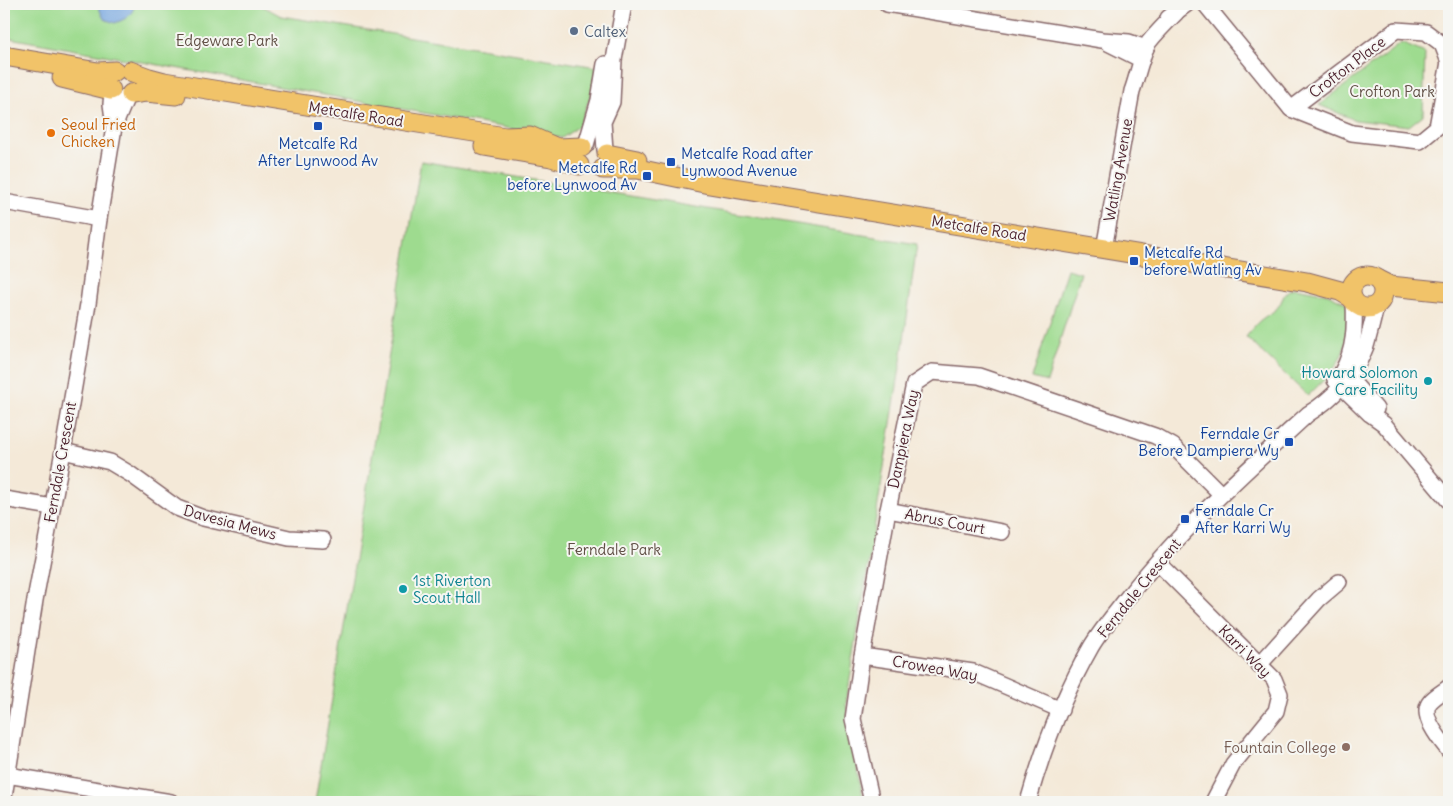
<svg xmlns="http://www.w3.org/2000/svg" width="1453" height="806" font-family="Delius,sans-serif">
  <rect width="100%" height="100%" fill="#f6f6f2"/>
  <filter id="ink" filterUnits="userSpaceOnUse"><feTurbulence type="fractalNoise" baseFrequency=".02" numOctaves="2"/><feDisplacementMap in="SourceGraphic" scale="10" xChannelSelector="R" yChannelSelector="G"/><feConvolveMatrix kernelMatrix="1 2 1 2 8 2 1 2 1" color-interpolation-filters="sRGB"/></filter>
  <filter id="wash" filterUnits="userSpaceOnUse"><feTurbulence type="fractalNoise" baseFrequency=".0096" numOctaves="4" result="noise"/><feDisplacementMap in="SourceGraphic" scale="20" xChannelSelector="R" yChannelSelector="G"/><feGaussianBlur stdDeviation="1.12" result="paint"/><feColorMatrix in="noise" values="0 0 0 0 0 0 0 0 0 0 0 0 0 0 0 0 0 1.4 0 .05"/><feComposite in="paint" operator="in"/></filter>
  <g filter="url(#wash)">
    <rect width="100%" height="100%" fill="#f4e9d8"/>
    <g fill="#9edb8f" stroke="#747d5d">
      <polygon points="4,4 259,4 281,16 597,67 592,92 579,126 562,138 4,37"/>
      <polygon points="1401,43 1425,53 1423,115 1409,126 1355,120 1319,105"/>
      <polygon points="421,161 917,244 901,361 846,704 864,802 315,802"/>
      <polygon points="1067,269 1081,273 1047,382 1032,378"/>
      <path d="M 1295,288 L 1328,294 L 1346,303 C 1354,324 1346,352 1333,370 C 1326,379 1316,387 1308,396 L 1246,337 C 1251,331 1256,323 1262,319 C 1268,314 1273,313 1278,307 C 1284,299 1283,290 1295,288 Z"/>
    </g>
    <path fill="#74a5df" stroke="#5f6285" d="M 97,4 L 135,4 C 132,16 126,19 115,23 L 104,19 Z"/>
  </g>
  <g filter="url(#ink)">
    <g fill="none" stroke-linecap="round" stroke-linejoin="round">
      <defs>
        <g id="minor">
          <polyline points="887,4 1102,40 1129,42 1146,48"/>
          <polyline points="1205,4 1291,109 1352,133 1420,141 1437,127 1449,62"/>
          <polyline points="1168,18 1187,4"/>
          <polyline points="1108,43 1142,60"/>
          <polyline points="112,91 111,104 114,126"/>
          <polyline points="1291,109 1396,30 1426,32 1442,44 1449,62"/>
          <polyline points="586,145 599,100 605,64"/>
          <polyline points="605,150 603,122 612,102 614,60 624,4"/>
          <polyline points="4,202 99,219"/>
          <path d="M 1104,249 L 1132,91 C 1137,78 1142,53 1149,42 C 1157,32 1167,22 1176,13"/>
          <polyline points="1343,371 1376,409"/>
          <path d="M 1342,372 C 1355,349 1355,326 1354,301"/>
          <polyline points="1335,380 1370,414 1384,424 1449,501"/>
          <polyline points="63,451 110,462 130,474 177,508 203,518 289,538 323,540"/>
          <polyline points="4,499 52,507"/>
          <polyline points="888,510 1002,532"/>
          <polyline points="1157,562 1274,679 1280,694 1276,711 1233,764 1213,802"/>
          <polyline points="862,656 973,672 1061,710"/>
          <polyline points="1259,665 1319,599 1339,582"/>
          <path d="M 1449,687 C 1443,692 1435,696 1430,702 C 1419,715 1441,741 1449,751"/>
          <polyline points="7,775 171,802"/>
          <polyline points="4,797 35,600 63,451 88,304 99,219 114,127 127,96"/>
          <polyline points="872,802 853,719 862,656 888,510 914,384 932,372 979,376 1155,436 1173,446 1221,494"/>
          <path d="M 1028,802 C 1043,749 1063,696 1091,647 C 1101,630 1115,614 1127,598 C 1180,530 1245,472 1308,414 C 1333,399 1356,374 1366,346 C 1370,333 1373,318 1377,304"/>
        </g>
        <g id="major">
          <polyline points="4,56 98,72 115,71"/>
          <polyline points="130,71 149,78 164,82 505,137 530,136 557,148 582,147"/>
          <polyline points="62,78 111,90"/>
          <polyline points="131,94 146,92 176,95"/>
          <polyline points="484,146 551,157 579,165"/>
          <polyline points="607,154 637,160"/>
          <polyline points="603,169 638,169 709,184 1307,282 1340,291 1352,298"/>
          <circle cx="1367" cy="292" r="16"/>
          <polyline points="1378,280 1390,286 1449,292"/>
        </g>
      </defs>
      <use href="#minor" stroke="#866668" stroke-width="18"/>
      <use href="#major" stroke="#866668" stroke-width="21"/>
      <use href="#minor" stroke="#fff" stroke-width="15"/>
      <use href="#major" stroke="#f1c369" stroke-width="19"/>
    </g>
  </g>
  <circle fill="#5c6f8a" stroke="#f6f6f2" stroke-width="2" cx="574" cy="31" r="5"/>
  <g fill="#1a4fb4" stroke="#f6f6f2" stroke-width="2">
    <rect x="313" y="121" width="10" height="10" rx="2.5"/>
    <rect x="666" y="157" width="10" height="10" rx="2.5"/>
    <rect x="642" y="171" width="10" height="10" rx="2.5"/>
    <rect x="1129" y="256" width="10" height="10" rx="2.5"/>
    <rect x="1284" y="437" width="10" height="10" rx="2.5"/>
    <rect x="1180" y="514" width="10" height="10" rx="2.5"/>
  </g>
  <circle fill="#e8710a" stroke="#f6f6f2" stroke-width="2" cx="51" cy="133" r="5"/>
  <g fill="#0f9aa8" stroke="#f6f6f2" stroke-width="2">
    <circle cx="1428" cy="381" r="5"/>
    <circle cx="403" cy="589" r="5"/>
  </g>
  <circle fill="#8d6e63" stroke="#f6f6f2" stroke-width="2" cx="1346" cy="747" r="5"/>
  <g text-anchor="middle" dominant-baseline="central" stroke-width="4" stroke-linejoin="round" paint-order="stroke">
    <g font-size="15" fill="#4e5e75" stroke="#f6f6f2" text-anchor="start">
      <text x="584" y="31">Caltex</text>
    </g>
    <g font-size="15" fill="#5f4e44" stroke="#f6f6f2">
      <text x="227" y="40">Edgeware Park</text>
      <text x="1392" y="91">Crofton Park</text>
      <text x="614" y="549">Ferndale Park</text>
    </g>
    <g font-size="15" fill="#4a1f2b" stroke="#f6f6f2">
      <text transform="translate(1347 67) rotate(-37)">Crofton Place</text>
      <text transform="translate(356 114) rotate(9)">Metcalfe Road</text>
      <text transform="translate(1118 170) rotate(-80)">Watling Avenue</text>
      <text transform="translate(979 228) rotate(9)">Metcalfe Road</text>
      <text transform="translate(903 439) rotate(-78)">Dampiera Way</text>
      <text transform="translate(60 462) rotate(-80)">Ferndale Crescent</text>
      <text transform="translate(945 521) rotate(11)">Abrus Court</text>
      <text transform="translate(230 522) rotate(15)">Davesia Mews</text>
      <text transform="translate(1139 588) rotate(-51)">Ferndale Crescent</text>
      <text transform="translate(1245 651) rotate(45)">Karri Way</text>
      <text transform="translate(935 668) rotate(10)">Crowea Way</text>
    </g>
    <g font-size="15" fill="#c56008" stroke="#f6f6f2" text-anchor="start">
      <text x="61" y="124">Seoul Fried<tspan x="61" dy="17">Chicken</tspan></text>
    </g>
    <g font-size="15" fill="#164399" stroke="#f6f6f2" text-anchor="start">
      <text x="318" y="143" text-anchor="middle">Metcalfe Rd<tspan x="318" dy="17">After Lynwood Av</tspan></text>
      <text x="681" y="153">Metcalfe Road after<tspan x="681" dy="17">Lynwood Avenue</tspan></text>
      <text x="637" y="167" text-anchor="end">Metcalfe Rd<tspan x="637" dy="17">before Lynwood Av</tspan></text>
      <text x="1144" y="252">Metcalfe Rd<tspan x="1144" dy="17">before Watling Av</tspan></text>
      <text x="1279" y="433" text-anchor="end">Ferndale Cr<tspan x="1279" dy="17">Before Dampiera Wy</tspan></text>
      <text x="1195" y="510">Ferndale Cr<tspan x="1195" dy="17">After Karri Wy</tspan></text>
    </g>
    <g font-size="15" fill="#0d838f" stroke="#f6f6f2" text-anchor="end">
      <text x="1418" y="372">Howard Solomon<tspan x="1418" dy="17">Care Facility</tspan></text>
      <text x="413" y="580" text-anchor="start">1st Riverton<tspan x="413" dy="17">Scout Hall</tspan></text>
    </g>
    <g font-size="15" fill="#785e54" stroke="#f6f6f2" text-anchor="end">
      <text x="1336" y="747">Fountain College</text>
    </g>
  </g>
  <rect width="1453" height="806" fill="none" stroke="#f6f6f2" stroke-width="20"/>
</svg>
